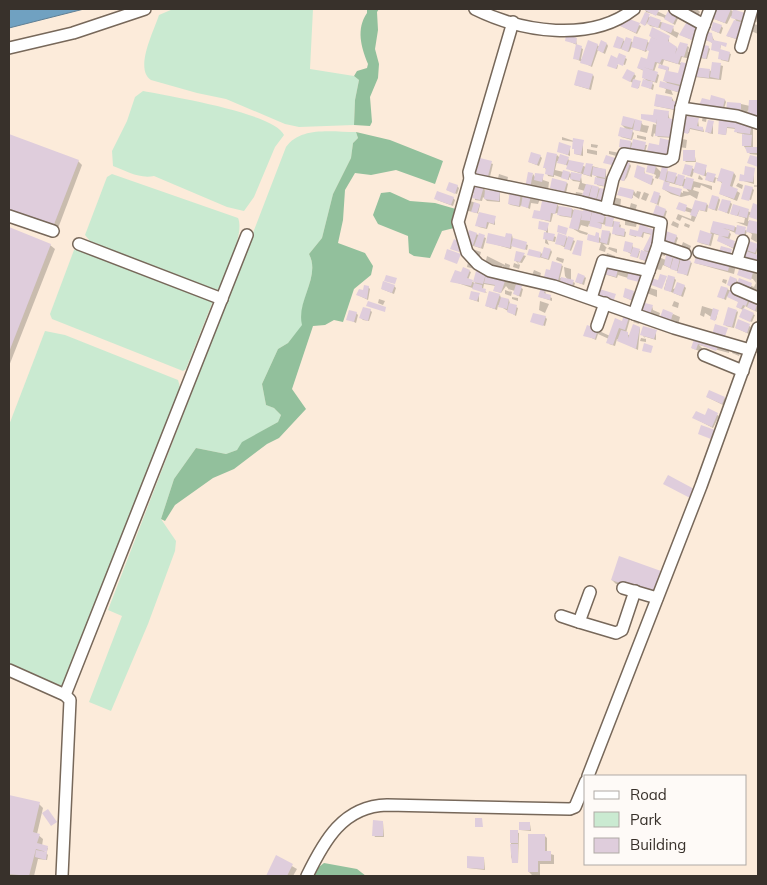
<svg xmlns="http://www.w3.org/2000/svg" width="767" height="885" font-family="Mulish,sans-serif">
  <rect width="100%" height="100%" fill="#fcebda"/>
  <g fill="#caead1">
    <path d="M 173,9 L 313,9 L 310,69 L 354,76 L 359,80 L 355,100 L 354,125 L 299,127 L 285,124 L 226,99 L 197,93 L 151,80 C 134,69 154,31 159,15 Z"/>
    <path d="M 143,91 C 168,96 275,113 284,135 L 275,147 L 254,197 L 244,211 L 227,207 L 154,176 C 139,179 127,171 113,166 L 112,151 L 127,121 L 135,97 Z"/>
    <path d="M 356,132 L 358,138 L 353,143 L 351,158 L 333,194 L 322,238 L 309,254 C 321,277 296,301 303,325 L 288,343 L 278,349 L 262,384 L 266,405 L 274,408 L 281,415 L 278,422 L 243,442 L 237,450 L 226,454 L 196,448 L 174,479 L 161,519 L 176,541 L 175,551 L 148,624 L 111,711 L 89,702 L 122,616 L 108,610 L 286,147 C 301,126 332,132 356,132 Z"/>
    <path d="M 112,174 L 238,218 C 245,234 225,273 218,290 L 201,286 L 90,241 L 85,235 L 107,177 Z"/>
    <polygon points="78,248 213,301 186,369 183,371 52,319 50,314 74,250"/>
    <polygon points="45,331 65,335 178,380 180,387 62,686 9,665 9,425"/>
  </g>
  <g fill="#92c09c">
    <path d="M 367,9 L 379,9 L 377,12 L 378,30 L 375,49 L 379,64 L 378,78 L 370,97 L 372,122 L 370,126 L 354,125 L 355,100 L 359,80 L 354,76 L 357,71 L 367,68 L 368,64 C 361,47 356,29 367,13 Z"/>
    <path d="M 356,132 L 390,140 L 443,161 L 435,184 L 396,170 L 371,175 L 355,173 L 345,190 L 343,220 L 338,243 L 365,253 L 373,266 L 371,275 L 354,289 L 343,322 L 334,320 L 325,325 L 313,326 L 292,389 L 306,409 L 279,438 L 267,444 L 234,469 L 213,478 L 175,505 L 165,521 L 161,519 L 174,479 L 196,448 L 226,454 L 237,450 L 242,442 L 278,422 L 281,415 L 274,408 L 266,405 L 262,384 L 278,349 L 288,343 L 302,325 C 296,301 321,277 309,254 L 322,238 L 333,194 L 351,158 L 353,143 L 358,138 Z"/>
    <polygon points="390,192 410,201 435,203 466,212 454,228 442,231 430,258 414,256 409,253 408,236 378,224 373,215 381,193"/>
    <polygon points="324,863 357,869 366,876 314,876 315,870"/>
  </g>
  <polygon fill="#70a1c1" stroke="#5f7f94" points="9,9 84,9 9,28"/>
  <g fill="#0003" fill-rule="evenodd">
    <polygon points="645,9 653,9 667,16 679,16 675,25 663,17 646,12"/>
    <polygon points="689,9 697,9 700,12 698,16"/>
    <polygon points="713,9 731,10 747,23 741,21 745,25 739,40 727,36 736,20 731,16 727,24 712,18"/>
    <polygon points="646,12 649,17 673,27 674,31 679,33 677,38 660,28 650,26 647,22 646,25 641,23"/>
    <polygon points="753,16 758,17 758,22 752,21"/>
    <polygon points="698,24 694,41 683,36"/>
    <polygon points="753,24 758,25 758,34 751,31"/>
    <polygon points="639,25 641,26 637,34 621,26"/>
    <polygon points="721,26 723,28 721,34 712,30"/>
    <polygon points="711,34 715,42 727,45 721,45 720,50 731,54 729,62 721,60 721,52 710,41 705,40"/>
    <path d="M 650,36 L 669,37 L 669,43 L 678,49 L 681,43 L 689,47 L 688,52 L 692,53 L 691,59 L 682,57 L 680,63 L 688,65 L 683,94 L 671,90 L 673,95 L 665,93 L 666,89 L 660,86 L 669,85 L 665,81 L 667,70 L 660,68 L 661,64 L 657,63 L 654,72 L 659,75 L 657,83 L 650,81 L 654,85 L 653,90 L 642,85 L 648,82 L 643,77 L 644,71 L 638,68 L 648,61 L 650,45 L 646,52 L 632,46 L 629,52 L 614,46 L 623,40 L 625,42 L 627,39 L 634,43 L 647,41 L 650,44 L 652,37 ZM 664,60 L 681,65 L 679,75 L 668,72 L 669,68 L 662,66 Z"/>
    <polygon points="576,39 577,46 583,49 581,59 583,60 597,45 600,47 607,44 608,46 605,54 598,50 592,67 574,58 577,45 566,40"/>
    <polygon points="708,47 710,49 707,59 700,58 699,56"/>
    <polygon points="619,55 627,59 625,65 611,60 611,63 618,65 617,69 608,65 612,57 618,59"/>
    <polygon points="713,63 723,66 721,80 695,77 694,68 712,71"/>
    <polygon points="634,74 636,76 634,80 640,82 639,88 633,87 633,83 626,79"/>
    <polygon points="593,75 594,77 591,90 575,85"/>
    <polygon points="672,98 679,111 655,106"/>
    <polygon points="725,100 726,102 723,112 711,102"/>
    <polygon points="751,101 758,102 758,117 754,117 748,110 747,114 729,114 741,104 750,106"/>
    <polygon points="668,112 674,138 658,137 654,133 653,137 651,136 653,124 657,125 652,117"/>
    <polygon points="703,115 707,116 706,122 702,121"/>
    <polygon points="624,117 641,122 643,125 649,126 647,133 630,129 634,133 632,140 621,137 620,135 627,130 622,125"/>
    <polygon points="698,120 699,127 703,128 704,132 690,129 689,133 679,131"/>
    <polygon points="713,122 713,134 708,133 707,131"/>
    <polygon points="720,126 753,126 753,149 758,149 758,155 750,154 743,145 744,134 737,133 736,129 727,128 726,135 720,134"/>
    <polygon points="9,135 78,161 82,165 57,231 9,213"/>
    <polygon points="637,135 646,137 646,140 637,138"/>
    <polygon points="562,137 574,141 583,141 583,156 575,154 574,142 562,140"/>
    <polygon points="678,138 687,140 686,148 679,147"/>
    <polygon points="631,142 633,144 647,145 644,156 620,147"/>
    <polygon points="591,144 598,145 597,148 591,147"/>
    <polygon points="570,147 570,156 558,151"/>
    <polygon points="587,149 597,151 597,155 587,153"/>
    <polygon points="609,151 620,153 620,157 609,154"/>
    <polygon points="694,151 696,162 686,162 684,160"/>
    <polygon points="557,155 560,158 568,158 569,161 586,167 592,166 606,170 606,187 597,185 597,177 592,174 592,177 570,170 568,166 557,161 555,170 581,176 582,183 608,191 607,203 584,196 582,194 581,198 575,196 576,192 582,193 584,195 585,191 578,189 580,182 573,181 569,177 569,180 554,175 554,177 548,176 545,167"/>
    <polygon points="540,156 542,158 539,166 529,162"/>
    <polygon points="481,160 493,164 489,181"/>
    <polygon points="630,164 631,166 627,177 624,181 618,179 618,176 625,178 621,174"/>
    <polygon points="706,166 706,173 719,179 734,173 736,176 732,188 740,193 737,201 720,194 723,184 716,178 715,183 708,181 707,177 694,171 692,177 684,174 692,168 695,170"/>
    <path d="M 656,167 L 662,173 L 667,169 L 668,173 L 678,177 L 712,186 L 712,190 L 701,185 L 700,188 L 694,187 L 693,190 L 699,192 L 697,199 L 690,195 L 681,197 L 671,194 L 663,189 L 665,181 L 659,177 L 658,179 L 655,178 L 656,175 L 647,171 ZM 667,182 L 685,187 L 689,192 L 683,191 L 683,193 L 669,187 Z"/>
    <polygon points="644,169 645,175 654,179 652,185 637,178"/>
    <polygon points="754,169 754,184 740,180 745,176"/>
    <polygon points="499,174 508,177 506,186 497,183"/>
    <polygon points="533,174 535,177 543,175 543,180 549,182 548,191 528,189"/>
    <polygon points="699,175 703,179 702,180 698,179"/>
    <polygon points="567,183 568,184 566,193 551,188"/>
    <polygon points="738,183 743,185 742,189 736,186"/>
    <polygon points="457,186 459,188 457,194 447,190"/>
    <polygon points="484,187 485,191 500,193 500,202 487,201 483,197 482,201 475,200 475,193"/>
    <polygon points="752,188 754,190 751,200 743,198"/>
    <polygon points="634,191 636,194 637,191 641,192 639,199 633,195 633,198 619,195"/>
    <polygon points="511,192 540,199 538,204 531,203 530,209 521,205 520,207 511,205 509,204"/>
    <polygon points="644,192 649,194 646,201 641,199"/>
    <polygon points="659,195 661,196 658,207 667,211 664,221 655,214 658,205 652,202"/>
    <polygon points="613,197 621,199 620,209 611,207"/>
    <polygon points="453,198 455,200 453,206 437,200"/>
    <polygon points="719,198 720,200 717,211 711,209 708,206 707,212 699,210 694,222 682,217 680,221 676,219 678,214 691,219 692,213 678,209 679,204 694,210 707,204 709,207"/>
    <polygon points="466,199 480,205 478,213 495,217 495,225 489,223 487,229 479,227 477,225 480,214 465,210"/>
    <polygon points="730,202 732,204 729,214 720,210"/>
    <polygon points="631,203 637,205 635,212 629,211"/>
    <polygon points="557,204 559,207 572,209 575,211 591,211 604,216 621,225 620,229 626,232 625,237 615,235 614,227 602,224 601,229 589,224 588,227 581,225 579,230 588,233 587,235 580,233 570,227 573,218 560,216 557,213 553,214 551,222 533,217"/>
    <polygon points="734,205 752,213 754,205 758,206 758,220 749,215 748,221 758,224 758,243 751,239 752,234 747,231 745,237 726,229 731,234 729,240 736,244 734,249 721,242 721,236 714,234 711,246 700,243 699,242 710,235 712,227 735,227 748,231 749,227 736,222 744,223 745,218 731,214"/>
    <polygon points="625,218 637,222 636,227 625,225"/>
    <polygon points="673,221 679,224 678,228 671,225"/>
    <polygon points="685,223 690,225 689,228 684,226"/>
    <polygon points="548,224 548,234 556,237 555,242 547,240 549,245 545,243 546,231 539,228"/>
    <polygon points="641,226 658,233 666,251 665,256 654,253 651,263 640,259 652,235 644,233 643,238 637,234 636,237 630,235 638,234"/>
    <polygon points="9,229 50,245 55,249 9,366"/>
    <polygon points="610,232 611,234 609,245 603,244 608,249 609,247 617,249 617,253 606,248 605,252 599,250 601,243 589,240 596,238 597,235 601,239"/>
    <polygon points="476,234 486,238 483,249 468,244"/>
    <polygon points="512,235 513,240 528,245 527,250 512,245 511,249 487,242"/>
    <polygon points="676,236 678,238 674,249 665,246"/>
    <polygon points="566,237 575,241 571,251 557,243"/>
    <polygon points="683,242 691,246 688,254 680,251"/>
    <polygon points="747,242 758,246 756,255 758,256 758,266 743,261"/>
    <polygon points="632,244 633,248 640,251 638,258 624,250"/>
    <polygon points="475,250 481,252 479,259 473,256"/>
    <polygon points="551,250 552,252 549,260 529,254 541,253 543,255"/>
    <polygon points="517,253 526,256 522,263 517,262 520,265 519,269 513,267 514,263 519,265 515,260"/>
    <polygon points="607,253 615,256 614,259 606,256"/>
    <polygon points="487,256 505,265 505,263 510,265 509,270 502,266 500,271 485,265"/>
    <polygon points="656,256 666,260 672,258 690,262 692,263 688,276 663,265 661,270 655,269 656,265 659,265 654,261"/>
    <polygon points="557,257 564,259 563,263 556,260"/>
    <polygon points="468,262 475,264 475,269 467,267"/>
    <polygon points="695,263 729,264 731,266 732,263 736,264 734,274"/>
    <polygon points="561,265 563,266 560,278 568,280 565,276 564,267 571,269 571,281 575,283 573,290 559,283 550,271"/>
    <polygon points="742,265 758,272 758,293 752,289 751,291 739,287 736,283 734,287 736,280 739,282 739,280 754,287 756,283 753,279 739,275"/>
    <polygon points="618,267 627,271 645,283 618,275 617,278 604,274"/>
    <polygon points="534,270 541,273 539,281 531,278"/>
    <polygon points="469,271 471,272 468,280 475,283 477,272 508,282 509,278 517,282 516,285 523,289 521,297 516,295 515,291 508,289 512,292 511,296 505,294 505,290 511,292 506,286 501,293 495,291 496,286 484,284 483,289 487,293 452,281"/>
    <polygon points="585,277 586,278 584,285 576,282"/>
    <polygon points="674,278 676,280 673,289 684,286 686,288 683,297 664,289 667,279"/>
    <polygon points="723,279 727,280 726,284 722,282"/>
    <polygon points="394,286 396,288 394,294 382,289"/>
    <polygon points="368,287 370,289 368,300 358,295"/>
    <polygon points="647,287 657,290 657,297 647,293"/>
    <polygon points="545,289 546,295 552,298 552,301 540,297"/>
    <polygon points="727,289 758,303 757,312 745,306 743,310 755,315 752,322 742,318 743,310 737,307 739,302 727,296 726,300 719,297"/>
    <polygon points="633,292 635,294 633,301 624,297"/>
    <polygon points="479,294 479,302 470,299"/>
    <polygon points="500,295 501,298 509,300 510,304 518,308 516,316 498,305 497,310 486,306"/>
    <polygon points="512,297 518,298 518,301 512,299"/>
    <polygon points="379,299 385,301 383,305 378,303"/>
    <polygon points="540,301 549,304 545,313 539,310"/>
    <polygon points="674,301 679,303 678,308 672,306"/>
    <polygon points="652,306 653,310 660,313 658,319 640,315"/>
    <polygon points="702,306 718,311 716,320 705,313 704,317 700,315"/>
    <polygon points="370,310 372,312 369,321 363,320 361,318"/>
    <polygon points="737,311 738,312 734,328 726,326 725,324"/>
    <polygon points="356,313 358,315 356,323 348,319"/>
    <polygon points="673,314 680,317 678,325 667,320"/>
    <polygon points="545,317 547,319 545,326 532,321"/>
    <polygon points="629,318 630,319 626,333 630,336 640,328 638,350 617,339 615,346 609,344 609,339 598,334 596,340 585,335 597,330 610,336"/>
    <polygon points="635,319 640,321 639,324 633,322"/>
    <polygon points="739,321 751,327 749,334 736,328"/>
    <polygon points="656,331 656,340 643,336 646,339 646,342 640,341 641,338 646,339 642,334"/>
    <polygon points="696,338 729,350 729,353 699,345 703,349 702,352 694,349 692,348"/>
    <polygon points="733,349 740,352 739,356 732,353"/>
    <polygon points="707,397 724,398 726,399 723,405"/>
    <polygon points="709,410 719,416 713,428 694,418 705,417"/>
    <polygon points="661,572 665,576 657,597 616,584 612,580"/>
    <polygon points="9,796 39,804 43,808 37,834 43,839 42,846 48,848 47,851 44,851 48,855 47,860 38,859 34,876 9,876"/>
    <polygon points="383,822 384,837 375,837 374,835"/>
    <polygon points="530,824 531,831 520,830"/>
    <polygon points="511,831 519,833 518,863 514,863 511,857"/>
    <polygon points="544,835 547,838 547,853 554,855 554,864 540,864 540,875 532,875 529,872"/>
    <polygon points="276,857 297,869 293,876 267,876"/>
    <polygon points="484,858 485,870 468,868"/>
  </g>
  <g fill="#dfcddc">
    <polygon points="643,9 656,9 659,10 656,16"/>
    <polygon points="669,9 678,14 673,24 664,19"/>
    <polygon points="712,9 731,9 725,23 708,17"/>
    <polygon points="733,9 748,14 746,22 731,18"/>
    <polygon points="645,12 650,14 645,26 640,23"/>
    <polygon points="650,16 661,20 658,28 647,24"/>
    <polygon points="624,17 640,23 636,33 620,26"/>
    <polygon points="689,18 697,22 692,40 679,35"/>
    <polygon points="734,20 744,23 737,39 726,36"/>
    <polygon points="662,22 674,26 671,33 660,29"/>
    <polygon points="713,22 722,25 719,33 711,30"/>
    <polygon points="652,27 670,36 668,41 677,47 675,54 680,42 688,44 684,57 681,56 678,64 662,59 660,63 655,62 653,70 643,67 658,72 655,82 642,78 643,70 637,68 641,57 647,59 649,51 646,50 651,37 660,41 649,36"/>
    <polygon points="704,31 712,33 713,40 727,43 726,47 721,45 720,49 730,52 728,61 718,59 719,52 711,50 712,43 702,38"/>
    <polygon points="566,35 577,38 576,44 565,41"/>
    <polygon points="617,36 624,39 620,49 613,47"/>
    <polygon points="634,36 648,40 645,51 631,47"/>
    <polygon points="626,37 632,39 628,52 621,49"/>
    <polygon points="588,40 598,44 591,66 580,63"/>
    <polygon points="601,40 607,43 603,53 597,50"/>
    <polygon points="576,44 582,46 579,60 573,59"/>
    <polygon points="700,44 709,46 706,59 697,56"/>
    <polygon points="619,53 626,56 623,66 618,64 616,69 607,66 611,55 617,58"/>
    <polygon points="681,62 689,64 681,85 663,81 666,70 658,68 659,64 669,67 668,71 678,73"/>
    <polygon points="712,62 721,63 719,79 710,77"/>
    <polygon points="693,67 710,69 709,78 692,76"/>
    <polygon points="627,69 635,73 630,82 622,78"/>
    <polygon points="578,70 593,74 589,89 574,85"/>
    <polygon points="633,79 641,81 638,89 631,87"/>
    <polygon points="643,79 653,82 651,89 641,86"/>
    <polygon points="660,81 683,87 682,93 659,87"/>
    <polygon points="656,94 672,97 672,101 679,102 677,110 654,106"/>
    <polygon points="711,95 725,99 722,111 698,108 702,98 710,100"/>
    <polygon points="749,100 758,100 758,116 751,116 751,113 748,113"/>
    <polygon points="727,102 741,103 741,114 726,113"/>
    <polygon points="654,109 669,111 668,118 676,120 673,137 655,136 657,119 656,123 641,119 641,114 653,115"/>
    <polygon points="680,115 699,118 697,126 703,127 703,131 690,128 688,134 677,131"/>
    <polygon points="623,116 635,119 632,128 621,125"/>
    <polygon points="719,118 752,123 750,134 734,132 735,128 727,127 726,135 718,134"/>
    <polygon points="635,119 642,121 640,131 633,130 631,139 618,136 620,127 633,130"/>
    <polygon points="708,120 714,121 711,133 705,132"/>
    <polygon points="9,134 79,160 53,227 9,211"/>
    <polygon points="742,134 752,135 751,146 742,146"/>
    <polygon points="573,138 584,140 581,155 574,154 574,149 572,149"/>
    <polygon points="660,138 673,141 667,156 646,155 649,143 659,145"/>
    <polygon points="620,139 631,141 630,149 619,147"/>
    <polygon points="633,139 646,142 643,155 630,152"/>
    <polygon points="559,142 571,146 568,155 557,152"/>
    <polygon points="745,147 758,147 758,153 747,153"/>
    <rect x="683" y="150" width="12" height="11"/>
    <polygon points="531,152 541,155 537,165 528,162"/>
    <polygon points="547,152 557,154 553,176 545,174 546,168 543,168"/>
    <polygon points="560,154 569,157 566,165 557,163"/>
    <polygon points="606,155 618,159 616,166 603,163"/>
    <polygon points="750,155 758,157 758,167 747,163"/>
    <polygon points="480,158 492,161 487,180 475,176"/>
    <polygon points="569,160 584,163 581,173 566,169"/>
    <polygon points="624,161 630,163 624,181 616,179"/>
    <polygon points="696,162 707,165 704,176 693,172"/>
    <polygon points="586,163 593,164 590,176 583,174"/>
    <polygon points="648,163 656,166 654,174 646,172"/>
    <polygon points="685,164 693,166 690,176 682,174"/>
    <polygon points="637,165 645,168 644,173 653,176 651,185 634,177"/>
    <polygon points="662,166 668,167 665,181 659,179"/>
    <polygon points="745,166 755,168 753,182 739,181 740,174 744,175"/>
    <polygon points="593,167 606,169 605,178 592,175"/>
    <polygon points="721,168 734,172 730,186 738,189 734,199 719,194 722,182 717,181"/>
    <polygon points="563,170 570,172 568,180 561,178"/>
    <polygon points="668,171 677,173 674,183 666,181"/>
    <polygon points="528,172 533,173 530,189 525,188"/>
    <polygon points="571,172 582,174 580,181 570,179"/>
    <polygon points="707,172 716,174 713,182 705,180"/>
    <polygon points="535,173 544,174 542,182 534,180"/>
    <polygon points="678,174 685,176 682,186 675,184"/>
    <polygon points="595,177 605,179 604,186 594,184"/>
    <polygon points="686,177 694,179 691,190 683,188"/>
    <polygon points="552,178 567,182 564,192 550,188"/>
    <polygon points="664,181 670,183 669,186 682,189 680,196 662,189"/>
    <polygon points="449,182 458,185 455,194 446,190"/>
    <polygon points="469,182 484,186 480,200 472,198 474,193 467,191"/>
    <polygon points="586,184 592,185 588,198 582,196"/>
    <polygon points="592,185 599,187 596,200 589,198"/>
    <polygon points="745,185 753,187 749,201 741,199"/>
    <polygon points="620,187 634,190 632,199 625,197 627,191 625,197 617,195"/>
    <polygon points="600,188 609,190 605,204 596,202"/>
    <polygon points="485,190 500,191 499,201 484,199"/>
    <polygon points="510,190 521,192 519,206 508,204"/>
    <polygon points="437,191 454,197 451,205 434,199"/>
    <polygon points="654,191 660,193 657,204 650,202"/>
    <polygon points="523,194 531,196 528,208 521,206"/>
    <polygon points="712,195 719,197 715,210 708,208"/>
    <polygon points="722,199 731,201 727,213 718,210"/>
    <polygon points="548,200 558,202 555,214 551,213 550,221 532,218 534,210 540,211 542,201 547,202"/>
    <polygon points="695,200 707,203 705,211 699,210 696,217 690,215"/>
    <polygon points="474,202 480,204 477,213 471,212"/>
    <polygon points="679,202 687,205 685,212 676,209"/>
    <polygon points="753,203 758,205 758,220 749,217"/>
    <polygon points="733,204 749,209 747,218 738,216 740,209 737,216 730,214"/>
    <polygon points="656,205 666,209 662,220 656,218 657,215 653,214"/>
    <polygon points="559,206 572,208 571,217 557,215"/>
    <polygon points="584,208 592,210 590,221 581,220 582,213 578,230 569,228 574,209 583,211"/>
    <polygon points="479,212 496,216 494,224 487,222 486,228 475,226"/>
    <polygon points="592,212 605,215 603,223 597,222 602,224 601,229 589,226"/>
    <polygon points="606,216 614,218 612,227 605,226"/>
    <polygon points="749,220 758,222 758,234 746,232"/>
    <polygon points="539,221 549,223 547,231 538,229"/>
    <polygon points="614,221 620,222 619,227 625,229 624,236 612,234"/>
    <polygon points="713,221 735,226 734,231 723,228 730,231 728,237 721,236 735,241 733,248 717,241 719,235 710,232"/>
    <polygon points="640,224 659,232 655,253 643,250 651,234 643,232 641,237 629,235 630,229 638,231"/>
    <polygon points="558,225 568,228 566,235 557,232"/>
    <polygon points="737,225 746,227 744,236 735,234"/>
    <polygon points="9,227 51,244 9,352"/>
    <polygon points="469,230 477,233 473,245 465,243"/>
    <polygon points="602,230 610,231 607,244 600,242"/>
    <polygon points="700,230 712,234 709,245 697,242"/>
    <polygon points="666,231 677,235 672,248 661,245"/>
    <polygon points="544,232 555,234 553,241 543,239"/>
    <polygon points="596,232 599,233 599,243 587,240 588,234 595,236"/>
    <polygon points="479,233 485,235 481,248 474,246"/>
    <polygon points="488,233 505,237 506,233 512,234 510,248 486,243"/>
    <polygon points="558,233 567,236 564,246 555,244"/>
    <polygon points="568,236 574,238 570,250 564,249"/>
    <polygon points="513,238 527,242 525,250 511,246"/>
    <polygon points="454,239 462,243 459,252 450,249"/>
    <polygon points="577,240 583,241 581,256 572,254"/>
    <polygon points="746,240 758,244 755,253 743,249"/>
    <polygon points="625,241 633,243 631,253 623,251"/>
    <polygon points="721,246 732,249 730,257 718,254"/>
    <polygon points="544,247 551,249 548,259 541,257"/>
    <polygon points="633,247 640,249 637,258 630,256"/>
    <polygon points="447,249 461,254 457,264 444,259"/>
    <polygon points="529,249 541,252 540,258 527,255"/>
    <polygon points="641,250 652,253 650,262 639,259"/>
    <polygon points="743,250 758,255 758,262 740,260"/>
    <polygon points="516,251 525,253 520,262 514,261"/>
    <polygon points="697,253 730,263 728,271 694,263"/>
    <polygon points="666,255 673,256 670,268 664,265"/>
    <polygon points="674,256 680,258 677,271 670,269"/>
    <polygon points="681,258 691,261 687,275 677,273"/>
    <polygon points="552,261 562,264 557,285 543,281 546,269 550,270"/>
    <polygon points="604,262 619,266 616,277 600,273"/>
    <polygon points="741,264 754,268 751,280 737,275"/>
    <polygon points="463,267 470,270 467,278 473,280 471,286 450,282 455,270 461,272"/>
    <polygon points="629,269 646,272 643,283 627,279"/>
    <polygon points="476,271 486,273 483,284 473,282"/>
    <polygon points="578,273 585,276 582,284 575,282"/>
    <polygon points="486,274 506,278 501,293 493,291 495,285 484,283"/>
    <polygon points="660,274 667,276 662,289 646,283 648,277 658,280"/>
    <polygon points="386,275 397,278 395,284 384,281"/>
    <polygon points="668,275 675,277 671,292 664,290"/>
    <polygon points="730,276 737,279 734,288 727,285"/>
    <polygon points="561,277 574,280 571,289 559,286"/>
    <polygon points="739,278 752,283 750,290 736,286"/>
    <polygon points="383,281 395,285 392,293 381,289"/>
    <polygon points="677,282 685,285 681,296 673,293"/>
    <polygon points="474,283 482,285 482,288 486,289 485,293 472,289"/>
    <polygon points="516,284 522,286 519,296 513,294"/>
    <polygon points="364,285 369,286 367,299 356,295 359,289 363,290"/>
    <polygon points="721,286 728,288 724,299 717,297"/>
    <polygon points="541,287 546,288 544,293 551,295 550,300 538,297"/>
    <polygon points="596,288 616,294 612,305 593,299"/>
    <polygon points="625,288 634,291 631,300 623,297"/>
    <polygon points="730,290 749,298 746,306 743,305 741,309 736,307 738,302 727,297"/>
    <polygon points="471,291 480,293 477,301 469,299"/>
    <polygon points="489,291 500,294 495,309 485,306"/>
    <polygon points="501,297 509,299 507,309 498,307"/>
    <polygon points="751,298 758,301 755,311 747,307"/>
    <polygon points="368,301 386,307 385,312 366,306"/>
    <polygon points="641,302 653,305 649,318 637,314"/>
    <polygon points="509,303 517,305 515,315 507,312"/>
    <polygon points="363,307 371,309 368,321 359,318"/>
    <polygon points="728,307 737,310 732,327 723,325"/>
    <polygon points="713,308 719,310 715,321 710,319"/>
    <polygon points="743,308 754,313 750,322 739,317"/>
    <polygon points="663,309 673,313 671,320 659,320"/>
    <polygon points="349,310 357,312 354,322 346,320"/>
    <polygon points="533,313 546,316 543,326 530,322"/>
    <polygon points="624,315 629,317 625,330 619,328 613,345 606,343 615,318 622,321"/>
    <polygon points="738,319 750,324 747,333 735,328"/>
    <polygon points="633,324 640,327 636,349 617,341 621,330 628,332 628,338"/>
    <polygon points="715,324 728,328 724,339 712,335"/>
    <polygon points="587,325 598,329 595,339 583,336"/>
    <polygon points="643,326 657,330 654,339 640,335"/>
    <polygon points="695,336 719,345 716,351 698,344 696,350 691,348"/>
    <polygon points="644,343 653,346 651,353 642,351"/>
    <polygon points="709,390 725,397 722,404 706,397"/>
    <polygon points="708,408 718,413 712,427 692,418 696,411 705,415"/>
    <polygon points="701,425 715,430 711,439 698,434"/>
    <polygon points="668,475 696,490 692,499 663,484"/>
    <polygon points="619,556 661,571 653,594 611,580"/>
    <polygon points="9,795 40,802 33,832 40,834 37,843 48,846 47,852 36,849 29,876 9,874"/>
    <polygon points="48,809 57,822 51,826 42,813"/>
    <polygon points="475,818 482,818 483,827 475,827"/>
    <polygon points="373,820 383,821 383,836 372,836"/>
    <rect x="519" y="822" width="11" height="8"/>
    <rect x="510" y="830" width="8" height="13"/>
    <polygon points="528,834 545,834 545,851 551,851 551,861 538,861 538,872 528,872"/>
    <polygon points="510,844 518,844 518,863 512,863"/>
    <polygon points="36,850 47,852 46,860 35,857"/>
    <polygon points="276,855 293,864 287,876 266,876"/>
    <polygon points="467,856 484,857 484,869 467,868"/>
  </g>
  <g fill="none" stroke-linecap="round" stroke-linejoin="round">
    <defs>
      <g id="minor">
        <path d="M 475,9 C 522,32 590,43 634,9"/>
        <polyline points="675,9 704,25"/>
        <polyline points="513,22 469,172 470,179 458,222 467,252 478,264 490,271 554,286 674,328 750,350"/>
        <polyline points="741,47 752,9"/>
        <polyline points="9,48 73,33 145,9"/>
        <polyline points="681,108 737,116 758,123"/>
        <polyline points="470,179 581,202 661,223 658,245 634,314"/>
        <polyline points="606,209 613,179 624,154 667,161 673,158 681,108 701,33 710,9"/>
        <polyline points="9,216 53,231"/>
        <polyline points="79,244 222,299"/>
        <polyline points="658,245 685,254"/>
        <polyline points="699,252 758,267"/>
        <polyline points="737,260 743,241"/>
        <polyline points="737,289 758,298"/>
        <polyline points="591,298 603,261 649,271"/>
        <polyline points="597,326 605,303"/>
        <polyline points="704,355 743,371"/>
        <polyline points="623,588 657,598"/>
        <polyline points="590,592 579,622 616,633 622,630 635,591"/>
        <polyline points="561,616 579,622"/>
        <polyline points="9,670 65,695 70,700 62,876"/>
        <polyline points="65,695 247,235"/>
        <polyline points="588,776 701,486 758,328"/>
        <path d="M 307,876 C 324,841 343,806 387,805 L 570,809 L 575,807 L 586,781"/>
      </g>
    </defs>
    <use href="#minor" stroke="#77685a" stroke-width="14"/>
    <polyline stroke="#b5a79a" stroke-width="1" stroke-dasharray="4 4" stroke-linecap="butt" points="754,186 758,186"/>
    <use href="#minor" stroke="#fff" stroke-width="11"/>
  </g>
  <rect width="767" height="885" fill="none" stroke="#38312b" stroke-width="20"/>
  <rect x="584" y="775" width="162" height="90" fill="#fefaf7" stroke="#afaaa5"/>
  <rect x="594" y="791" width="25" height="8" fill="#ffffff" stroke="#afaaa5"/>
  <text x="630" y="800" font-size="15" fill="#38312b">Road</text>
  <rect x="594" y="812" width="25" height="15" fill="#caead1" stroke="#afaaa5"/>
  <text x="630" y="825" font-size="15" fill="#38312b">Park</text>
  <rect x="594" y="838" width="25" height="15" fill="#dfcddc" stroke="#afaaa5"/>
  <text x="630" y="850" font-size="15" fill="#38312b">Building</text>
</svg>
